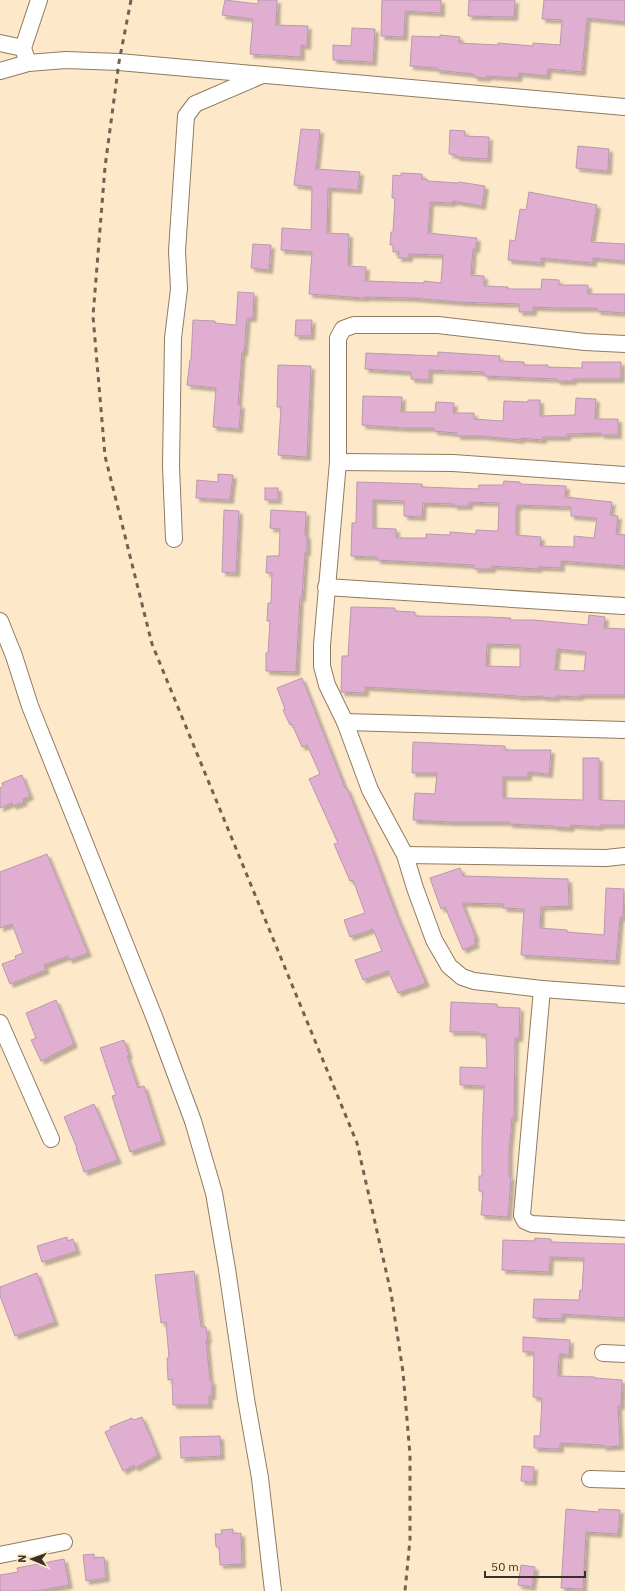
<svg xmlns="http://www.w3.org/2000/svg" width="625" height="1591" font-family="'IBM Plex Sans',sans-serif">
  <defs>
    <filter id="shadow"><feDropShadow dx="3.5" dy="3.5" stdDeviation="1" flood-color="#0004"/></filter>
  </defs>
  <rect width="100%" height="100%" fill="#fee8ca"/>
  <g fill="#e0aed0" stroke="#b899ae" fill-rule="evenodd" filter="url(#shadow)">
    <polygon points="225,0 258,4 258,0 277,0 276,25 308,26 307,46 301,45 301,57 250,54 253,19 222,15"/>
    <polygon points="382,0 441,0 441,13 405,11 404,37 381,36"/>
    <polygon points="469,0 515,0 514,17 468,16"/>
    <polygon points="544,0 625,0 625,22 587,18 582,72 548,69 547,76 519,73 518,78 487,76 487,78 474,77 474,74 436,70 437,68 410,66 412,36 440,37 440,35 460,37 459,43 498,45 498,43 533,46 533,43 560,45 562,20 542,19"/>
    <polygon points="352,28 375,29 373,62 333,60 333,45 351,46"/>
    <polygon points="301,129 320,130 316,169 360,172 358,190 328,188 327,233 349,234 348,266 366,267 365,281 424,283 424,281 441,283 443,255 409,254 409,258 398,258 399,252 393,252 393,245 390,245 391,232 393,232 395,198 392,198 393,175 401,176 401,173 422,174 422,179 428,180 428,181 458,183 459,182 485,186 482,206 453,201 452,203 430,202 428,233 477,238 476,249 473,249 471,275 484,276 484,286 508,287 508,289 541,289 542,279 559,280 559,285 588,285 588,294 625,294 625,313 597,311 597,308 558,308 533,307 533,312 519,312 519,304 460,302 413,298 365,297 365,298 309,294 312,252 281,250 282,228 311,230 312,187 294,185"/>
    <polygon points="450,130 465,131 465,136 489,137 488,159 456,157 456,155 449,154"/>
    <polygon points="578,146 609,149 608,171 576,168"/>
    <polygon points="529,192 597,205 591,242 625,244 625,261 593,258 593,263 541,258 541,263 508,260 510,240 515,241 520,209 526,210"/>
    <polygon points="253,244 271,245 269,270 251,268"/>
    <polygon points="238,292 254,293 253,318 247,318 244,352 242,352 238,405 241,405 239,429 213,427 216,388 187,385 190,360 191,360 193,320 215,321 215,323 236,325"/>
    <polygon points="296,320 312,320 311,336 295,336"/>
    <polygon points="438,352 500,356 499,361 524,362 524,365 548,365 548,367 582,368 582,362 621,362 621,379 573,379 573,381 557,381 557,379 484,376 484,372 429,370 429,380 411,379 411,372 365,369 366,353 438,356"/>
    <polygon points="278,365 311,366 307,457 278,455 281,407 277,407"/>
    <polygon points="363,396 402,397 401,412 435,412 436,402 454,403 453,413 474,413 474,419 503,421 504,401 528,402 528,400 540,400 540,416 575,415 576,398 596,399 595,419 618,419 618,435 601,435 601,433 567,434 567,437 543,437 543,440 521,438 521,440 481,436 457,436 457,433 434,431 434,428 404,428 362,425"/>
    <polygon points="218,474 233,475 230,500 196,498 197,480 218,482"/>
    <path d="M 504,481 L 520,482 L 520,484 L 566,486 L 565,497 L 612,502 L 610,515 L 618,516 L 616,534 L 625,535 L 625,566 L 561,561 L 561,568 L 538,567 L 538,569 L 492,566 L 492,569 L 474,569 L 474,565 L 377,560 L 377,557 L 351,556 L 352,523 L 356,523 L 357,482 L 422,484 L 422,487 L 478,489 L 479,485 L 503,485 ZM 373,500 L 404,501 L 404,516 L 422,517 L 423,503 L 454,504 L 454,506 L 469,506 L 469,502 L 499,503 L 498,531 L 476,530 L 476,534 L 450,532 L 450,535 L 426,534 L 426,538 L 396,538 L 396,529 L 373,528 ZM 518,505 L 571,507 L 571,516 L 597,518 L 594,538 L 574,536 L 574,547 L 540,546 L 541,537 L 516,535 L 516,507 L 518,507 Z"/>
    <rect x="265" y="488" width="13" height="12"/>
    <polygon points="224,510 239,511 236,573 222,572"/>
    <polygon points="271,510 306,512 305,535 307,535 307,552 305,552 302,598 300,597 296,672 266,671 266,653 268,653 270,621 267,621 268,603 271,603 272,573 266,573 267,556 279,556 280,529 270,528"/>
    <path d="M 351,607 L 395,608 L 395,611 L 415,612 L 415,616 L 488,617 L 511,618 L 510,620 L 534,620 L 588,625 L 589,615 L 605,617 L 604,628 L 625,629 L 625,695 L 580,695 L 580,697 L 556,696 L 556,698 L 542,697 L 542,696 L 517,697 L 517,696 L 488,694 L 365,687 L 365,693 L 341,692 L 342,656 L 348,656 ZM 487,644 L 520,645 L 520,667 L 486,666 ZM 557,649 L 586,652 L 584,671 L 555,670 Z"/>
    <polygon points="302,678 345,788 347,788 373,852 397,916 426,983 411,989 411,988 398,993 388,971 363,980 355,960 382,951 373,929 350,937 344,920 365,913 353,880 350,881 334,844 338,843 309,779 320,774 307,745 302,747 292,724 290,725 283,710 285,709 277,688"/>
    <polygon points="413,742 505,746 505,750 551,750 549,774 528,772 528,777 503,777 503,798 583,800 583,758 599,758 599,799 601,799 601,800 625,801 625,825 600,825 600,827 571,825 570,828 554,827 554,826 509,824 509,822 451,822 413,820 415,793 435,794 437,773 412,773"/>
    <polygon points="22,775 30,796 23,799 24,802 13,806 12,803 0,808 0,788 3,786 2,783"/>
    <polygon points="47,854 88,953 69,960 68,956 44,965 46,970 10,984 2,964 16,959 15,956 23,953 12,924 0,928 0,872"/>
    <polygon points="460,868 463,876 568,879 569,906 541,907 540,927 540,928 567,930 567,932 604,935 606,888 624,889 623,918 620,917 616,961 521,955 524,909 503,908 503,904 462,903 476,938 474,939 476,944 463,950 445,907 441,909 430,878"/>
    <polygon points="56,1000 74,1044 41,1061 31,1040 36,1038 26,1013"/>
    <polygon points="451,1002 497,1004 497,1007 520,1008 519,1038 515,1038 514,1118 512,1118 509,1151 509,1177 511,1177 508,1217 481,1215 483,1191 479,1191 479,1176 482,1176 482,1139 484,1086 460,1085 460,1067 487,1068 486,1034 478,1034 478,1032 450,1032"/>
    <polygon points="124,1040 129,1055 127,1056 138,1088 144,1086 162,1141 130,1152 112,1096 116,1095 100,1048"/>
    <polygon points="94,1104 118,1160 84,1172 76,1148 77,1148 64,1117"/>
    <polygon points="67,1237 68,1241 73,1239 77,1251 42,1262 37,1246"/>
    <polygon points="535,1238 551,1239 551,1242 625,1244 625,1318 562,1314 562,1319 533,1318 534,1299 579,1300 580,1290 582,1291 584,1258 550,1257 549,1272 502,1270 503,1240 534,1241"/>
    <polygon points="194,1271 201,1327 206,1327 208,1340 206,1340 210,1381 212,1381 212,1396 209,1396 209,1405 173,1405 172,1379 168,1380 167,1358 169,1358 166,1322 161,1323 155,1275"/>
    <polygon points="37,1273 55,1322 15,1336 0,1296 0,1287"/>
    <polygon points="523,1337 570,1340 569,1355 559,1354 558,1376 595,1377 595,1378 622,1380 621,1406 618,1406 620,1446 603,1447 603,1445 560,1443 560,1449 534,1448 534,1436 540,1436 542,1398 533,1397 534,1352 523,1352"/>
    <polygon points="142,1417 158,1455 135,1468 134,1465 123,1471 105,1432 111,1429 110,1427 132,1418 134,1420"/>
    <polygon points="220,1436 221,1456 181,1458 180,1437"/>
    <polygon points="522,1466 534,1467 533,1482 521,1481"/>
    <polygon points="566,1509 598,1512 599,1509 620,1510 618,1534 586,1532 583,1589 561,1588"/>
    <polygon points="233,1529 233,1534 241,1533 242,1564 220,1565 219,1547 216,1547 215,1534 222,1534 221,1530"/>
    <polygon points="94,1554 94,1558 104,1557 106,1578 86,1581 83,1555"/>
    <polygon points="64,1559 69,1585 36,1591 0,1591 0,1575 18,1572 17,1568"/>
    <polygon points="521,1565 535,1567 532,1587 518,1585"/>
  </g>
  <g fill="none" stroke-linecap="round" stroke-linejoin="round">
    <defs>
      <g id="minor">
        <polyline points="0,43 23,48"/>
        <polyline points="28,63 23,48 39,0"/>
        <polyline points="0,71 28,63 66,60 119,62 625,107"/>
        <polyline points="625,344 585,342 438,325 354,325 343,329 338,338 338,462 322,645 322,666 327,685 345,722 370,790 405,855 415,888 434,940 449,966 462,977 474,981 542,989 625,995"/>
        <polyline points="338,462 453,463 625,475"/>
        <polyline points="174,539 171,466 173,338 179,289 177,251 186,116 195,104 260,76"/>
        <polyline points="326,587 623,606"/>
        <polyline points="0,621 14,656 30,706 155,1019 193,1121 214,1193 227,1269 246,1399 260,1478 273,1591"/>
        <polyline points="345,722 625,730"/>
        <polyline points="405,855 606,858 625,856"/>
        <polyline points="542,989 522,1215 525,1221 532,1224 625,1229"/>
        <polyline points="0,1023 51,1139"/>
        <polyline points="603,1353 625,1354"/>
        <polyline points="590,1479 625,1480"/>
        <polyline points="0,1555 64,1542"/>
      </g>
    </defs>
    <use href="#minor" stroke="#8f7b60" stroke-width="18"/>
    <use href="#minor" stroke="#fff" stroke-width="16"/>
    <polyline stroke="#6f6352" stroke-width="3" stroke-dasharray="5 5" stroke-linecap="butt" points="131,0 119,62 105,167 93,316 105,456 152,644 357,1143 391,1293 403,1372 410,1455 410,1540 405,1591"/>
  </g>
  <g transform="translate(32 1559) rotate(272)" stroke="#fee8ca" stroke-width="3" paint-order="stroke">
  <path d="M0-3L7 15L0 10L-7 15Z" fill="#393025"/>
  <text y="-6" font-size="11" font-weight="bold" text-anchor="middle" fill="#393025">N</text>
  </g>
  <path d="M485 1571v6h100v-6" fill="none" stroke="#393025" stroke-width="2"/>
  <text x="491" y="1571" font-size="12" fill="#393025" stroke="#fee8ca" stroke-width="3" paint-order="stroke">50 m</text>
</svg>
